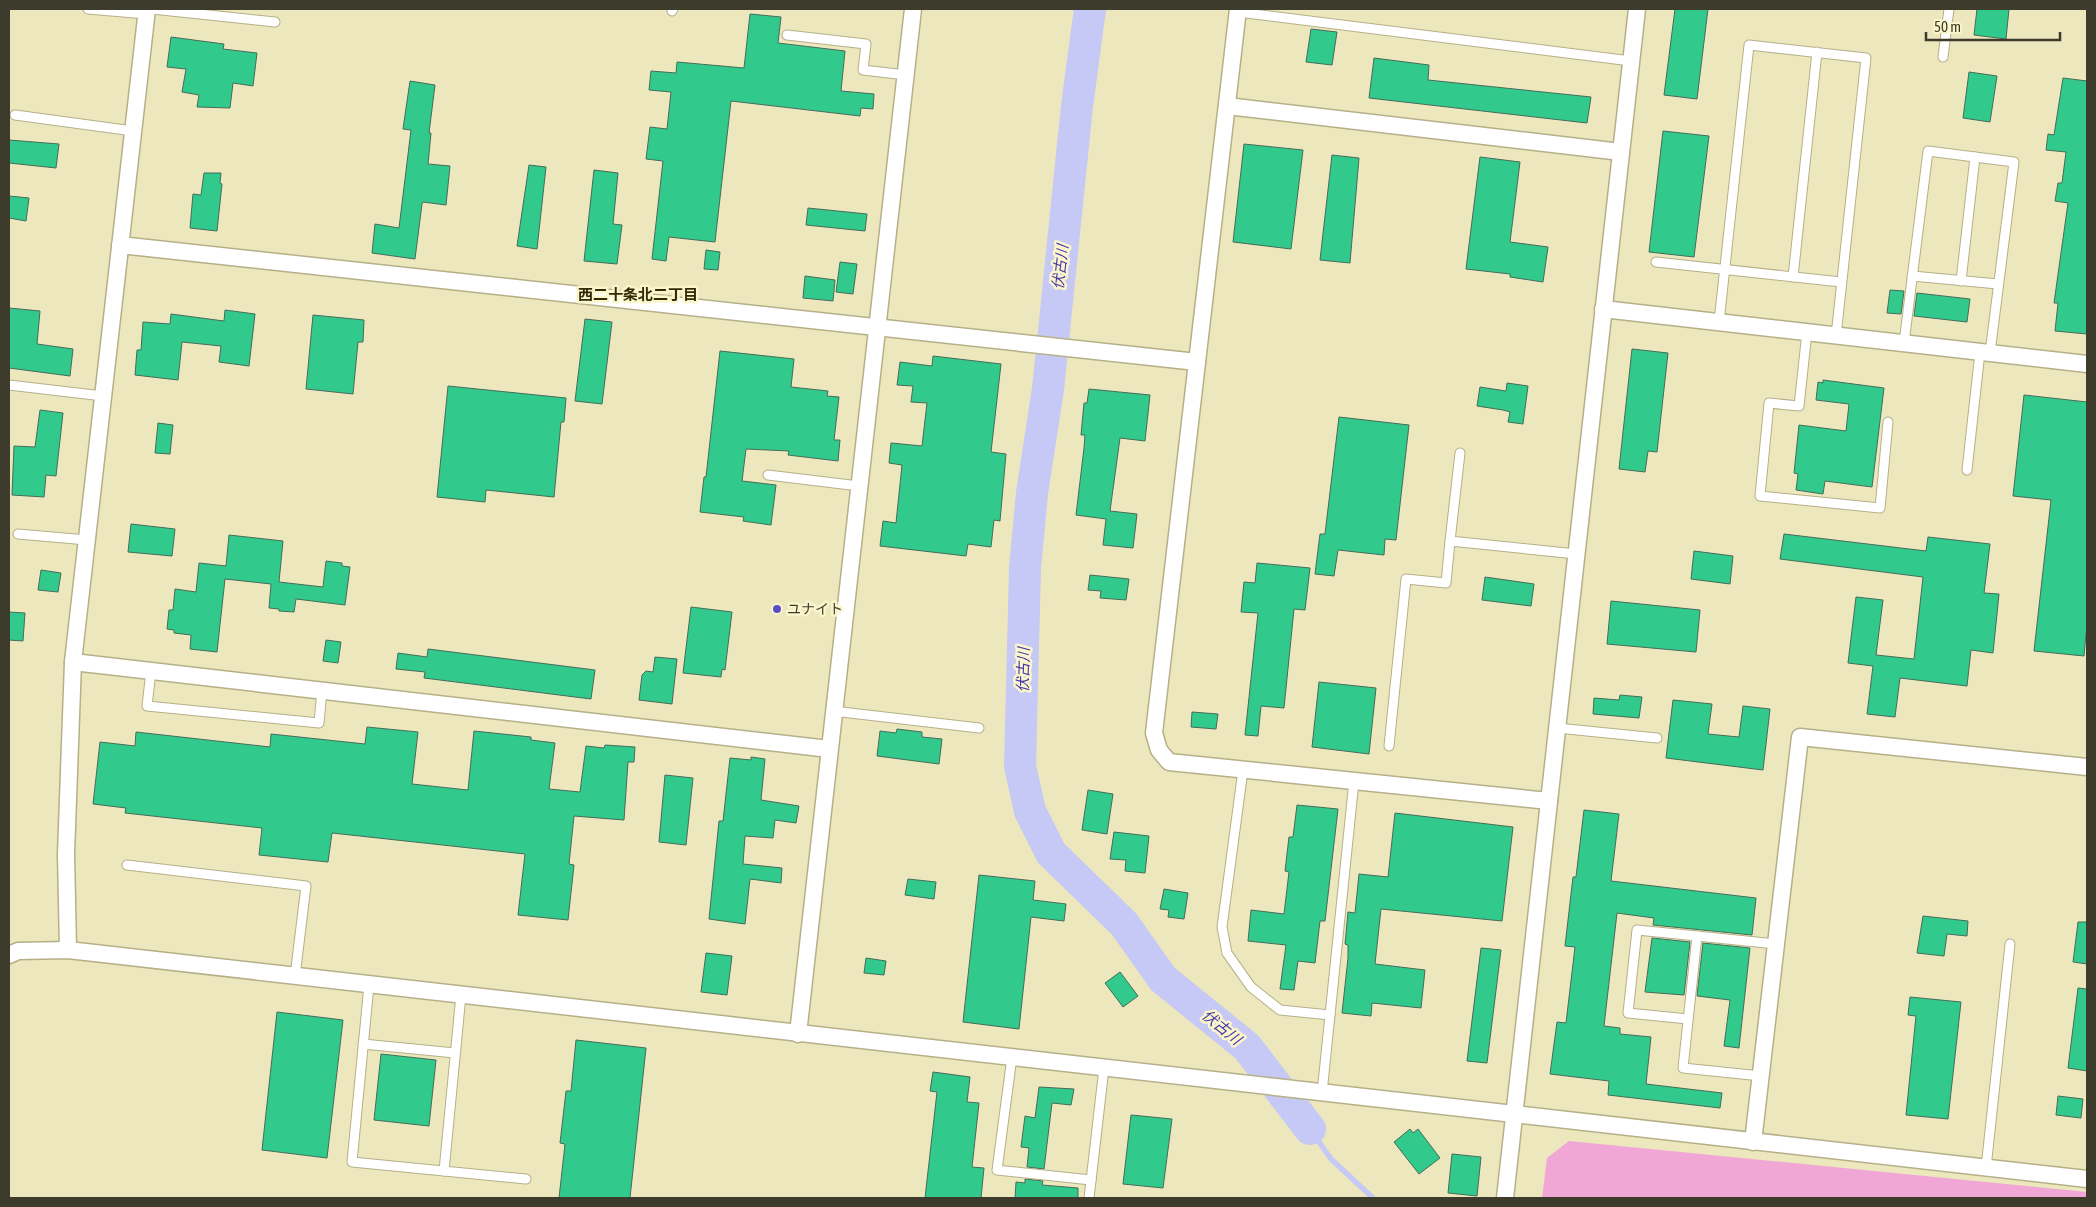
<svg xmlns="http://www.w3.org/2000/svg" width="2096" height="1207" font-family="'Asap Condensed','Noto Sans JP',sans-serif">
  <rect width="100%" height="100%" fill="#ede7be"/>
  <polygon fill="#f0a7d5" points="1569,1141 2087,1192 2087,1198 1542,1198 1547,1158"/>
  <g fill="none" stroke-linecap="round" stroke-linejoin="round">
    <polyline stroke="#c6c9f5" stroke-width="5.5" points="1310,1129 1331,1159 1373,1198"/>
    <polyline stroke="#c6c9f5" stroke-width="32" points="1090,9 1077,106 1048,389 1032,493 1025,568 1020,766 1030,811 1051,853 1124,924 1163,979 1247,1047 1310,1129"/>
  </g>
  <g fill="#32c98d" stroke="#456c58">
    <polygon points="1675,9 1708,9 1697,99 1664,95"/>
    <polygon points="1977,9 2009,9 2006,39 1974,35"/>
    <polygon points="750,14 781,17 778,43 845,51 841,91 874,94 873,109 861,108 860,116 731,101 715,242 669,237 666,261 652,259 663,161 646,159 650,127 667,129 671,92 649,90 651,71 676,73 677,62 744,68"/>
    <polygon points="1311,29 1337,32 1332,65 1306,62"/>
    <polygon points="171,37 224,44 223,49 257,53 253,86 233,83 230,108 197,107 199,95 182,92 186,69 167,67"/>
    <polygon points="1374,58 1429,65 1428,80 1591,97 1587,123 1369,98"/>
    <polygon points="1969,72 1997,76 1990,122 1963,118"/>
    <polygon points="2063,78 2087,81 2087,334 2055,331 2058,303 2054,303 2068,203 2055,201 2058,183 2062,183 2066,152 2046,150 2048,134 2054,135"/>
    <polygon points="410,81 435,85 429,133 431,133 428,164 450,166 446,205 423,202 422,204 415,259 372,253 375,224 399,228 411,130 403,129"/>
    <polygon points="1663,131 1709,136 1694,257 1649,252"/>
    <polygon points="9,140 59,144 56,168 9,163"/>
    <polygon points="1244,144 1303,150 1291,249 1233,242"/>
    <polygon points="1332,155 1359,158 1350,263 1320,260"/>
    <polygon points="1480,157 1520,162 1510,242 1548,247 1543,282 1510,277 1510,274 1466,269"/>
    <polygon points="529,165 546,167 537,249 517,246"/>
    <polygon points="594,170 618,173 613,224 622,225 617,264 584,261"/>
    <polygon points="204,173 221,173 220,183 222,184 217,231 190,228 193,194 201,195"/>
    <polygon points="9,196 29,198 26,221 9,218"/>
    <polygon points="808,208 867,214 865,231 806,225"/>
    <polygon points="706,250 720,252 718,270 704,269"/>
    <polygon points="840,262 857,264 853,294 836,292"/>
    <polygon points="805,276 835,280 833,301 803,298"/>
    <polygon points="1890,290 1904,291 1901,314 1887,313"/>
    <polygon points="1917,293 1970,299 1967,322 1914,316"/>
    <polygon points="9,308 40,311 37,344 73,349 70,376 9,368"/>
    <polygon points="225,310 255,314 249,366 219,362 221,346 182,342 178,380 135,375 137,350 141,350 143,322 170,324 171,314 224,321"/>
    <polygon points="313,315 364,320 363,342 358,342 353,394 306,389"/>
    <polygon points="585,319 612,322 602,404 575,401"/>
    <polygon points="1632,349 1668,353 1657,452 1648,451 1645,472 1619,469"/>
    <polygon points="720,351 794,359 791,387 828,391 827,396 839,397 834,440 840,440 838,461 788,455 789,451 746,449 742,481 776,485 771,525 743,521 744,517 700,512 704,477 706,477"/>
    <polygon points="933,356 1001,364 991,452 1006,454 1000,521 994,520 991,547 968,544 966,556 880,546 883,521 896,523 902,465 889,463 891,443 922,446 927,403 911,402 913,386 897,385 900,362 932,366"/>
    <polygon points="1823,380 1884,388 1872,487 1825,481 1823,494 1796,490 1798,474 1794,473 1799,425 1846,431 1849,404 1816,400 1818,382 1823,383"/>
    <polygon points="1507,383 1528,386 1523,424 1508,422 1510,412 1503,410 1477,406 1480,387 1506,391"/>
    <polygon points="448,386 566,398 564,422 561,422 554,497 486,490 485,502 437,497"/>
    <polygon points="1089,389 1150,395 1145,441 1120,438 1110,511 1137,514 1133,548 1103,545 1106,519 1076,515 1084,448 1085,435 1081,435 1084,403 1087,403"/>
    <polygon points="2024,395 2087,402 2087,624 2084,656 2034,651 2051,500 2013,496"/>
    <polygon points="40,410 63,413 56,476 46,475 44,497 12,495 14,446 35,447"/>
    <polygon points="1339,417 1409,425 1396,540 1385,539 1384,555 1338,550 1334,576 1315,574 1320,534 1325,534"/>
    <polygon points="158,423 173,425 170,454 155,453"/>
    <polygon points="131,524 175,529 172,556 128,552"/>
    <polygon points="1784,534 1926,551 1928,537 1990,544 1984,593 1999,594 1993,653 1971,650 1967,686 1900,678 1895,717 1867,714 1873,666 1848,663 1856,597 1883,600 1876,655 1914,659 1923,577 1780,559"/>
    <polygon points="229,535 283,541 279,582 323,587 326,561 342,563 342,566 350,567 345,605 296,599 294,612 279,611 279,609 269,608 271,584 225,579 217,652 190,649 191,635 174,633 174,630 167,629 169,610 173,610 175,589 196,592 199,563 226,566"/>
    <polygon points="1694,551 1733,556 1730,584 1691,579"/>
    <polygon points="1257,563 1310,568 1305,610 1294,609 1284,708 1261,706 1258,736 1245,735 1258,613 1241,612 1244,582 1255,583"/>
    <polygon points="41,570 61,573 58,592 38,590"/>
    <polygon points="1090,575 1129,579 1126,600 1100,598 1101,591 1088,590"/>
    <polygon points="1485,577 1534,584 1531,606 1482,600"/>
    <polygon points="1611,601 1700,610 1696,652 1607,644"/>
    <polygon points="691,607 732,612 725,670 722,669 721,677 683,673"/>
    <polygon points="9,612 25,613 23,641 9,640"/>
    <polygon points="326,640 341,642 338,663 323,661"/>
    <polygon points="428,649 595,670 591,699 424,678 425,672 396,669 398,653 427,657"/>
    <polygon points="655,657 677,659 672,704 639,700 642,675 646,671 653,672"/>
    <polygon points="1319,682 1376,688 1369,754 1312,747"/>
    <polygon points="1620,695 1642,697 1639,718 1593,714 1594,698 1619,700"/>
    <polygon points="1673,700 1712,704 1708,734 1739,737 1743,706 1770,709 1763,770 1666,758"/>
    <polygon points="1192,712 1218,714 1216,729 1191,727"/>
    <polygon points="367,727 418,732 412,784 468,790 474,731 531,737 531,740 555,743 549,789 580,792 586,746 604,748 605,745 635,747 634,762 628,762 624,820 574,816 569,864 574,865 568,920 518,915 525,854 332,833 328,862 259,855 262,828 125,813 126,808 93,804 100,742 135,746 136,732 270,747 271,734 365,744"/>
    <polygon points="897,729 922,732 922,737 942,739 939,764 877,756 880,731 896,733"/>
    <polygon points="751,757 765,759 761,800 799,806 796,823 775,820 773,838 745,836 743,864 782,868 781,883 750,879 745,924 709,919 719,821 723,821 730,758 751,760"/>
    <polygon points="665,775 693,778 686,845 659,842"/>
    <polygon points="1088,790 1113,794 1107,834 1082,830"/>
    <polygon points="1297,805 1338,809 1325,921 1320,921 1315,963 1298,961 1294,990 1280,989 1286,945 1248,941 1251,910 1284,914 1289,872 1285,871 1289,837 1293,837"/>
    <polygon points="1584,810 1619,814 1611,881 1756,898 1752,935 1653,925 1654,918 1617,913 1604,1026 1620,1028 1620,1034 1651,1037 1646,1084 1722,1093 1720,1108 1608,1095 1609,1081 1550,1074 1557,1022 1566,1023 1575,947 1565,946 1573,877 1576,877"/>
    <polygon points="1395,813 1513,827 1502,921 1381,909 1375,964 1425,970 1421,1008 1372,1003 1371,1016 1342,1013 1348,958 1348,945 1345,944 1348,912 1355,913 1359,874 1388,877"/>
    <polygon points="1114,832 1149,836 1145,873 1125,871 1126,860 1110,859"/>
    <polygon points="979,875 1035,881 1033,900 1066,904 1064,921 1031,917 1019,1029 963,1022"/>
    <polygon points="908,879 936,882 934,899 905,895"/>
    <polygon points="1164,889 1188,893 1184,919 1168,917 1169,910 1160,909"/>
    <polygon points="1923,916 1968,921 1967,936 1947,934 1944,956 1917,953"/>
    <polygon points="2078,922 2087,922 2087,964 2073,962"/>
    <polygon points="1652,938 1690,942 1684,995 1645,992"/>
    <polygon points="1703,943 1750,948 1739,1048 1724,1046 1730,1000 1697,996"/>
    <polygon points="1481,948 1501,950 1487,1063 1467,1061"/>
    <polygon points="706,953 732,956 727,995 701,992"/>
    <polygon points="866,958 886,961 884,975 864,973"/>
    <polygon points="1120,972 1138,996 1123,1007 1105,983"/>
    <polygon points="2078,988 2087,989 2087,1071 2068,1068"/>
    <polygon points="1910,997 1961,1002 1948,1119 1906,1115 1916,1016 1908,1015"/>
    <polygon points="277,1012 343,1020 327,1158 262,1150"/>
    <polygon points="576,1040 646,1048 630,1198 559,1198 565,1144 560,1143 566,1091 571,1091"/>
    <polygon points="381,1054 436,1060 429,1126 374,1120"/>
    <polygon points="933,1072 970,1077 967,1102 979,1103 972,1167 984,1168 981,1198 925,1198 937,1092 930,1091"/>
    <polygon points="1039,1087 1074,1089 1071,1105 1052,1103 1044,1169 1027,1167 1029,1148 1021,1147 1025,1116 1035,1118"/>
    <polygon points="2058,1096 2083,1099 2081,1118 2056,1115"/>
    <polygon points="1131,1115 1172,1119 1163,1188 1123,1184"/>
    <polygon points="1410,1129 1413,1133 1418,1129 1440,1158 1419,1174 1394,1142"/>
    <polygon points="1452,1154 1481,1157 1477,1196 1448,1193"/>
    <polygon points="1025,1179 1043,1181 1042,1185 1078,1188 1078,1198 1015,1198 1016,1182 1025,1183"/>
  </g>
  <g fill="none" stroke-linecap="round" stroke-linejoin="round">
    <defs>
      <g id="lane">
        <polyline points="88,9 146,14"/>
        <polyline points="152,9 275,22"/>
        <polyline points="672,11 673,9"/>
        <polyline points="1238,12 1631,61"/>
        <polyline points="787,35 866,44 863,70 906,75"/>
        <polyline points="1943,57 1949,9"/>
        <polyline points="15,115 133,131"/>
        <polyline points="1656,262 1841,282"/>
        <polyline points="1912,276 1998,284"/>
        <polyline points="1793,277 1817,52"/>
        <polyline points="1961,281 1975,157"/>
        <polyline points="1719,322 1749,45 1866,58 1836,336"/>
        <polyline points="1807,332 1799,406 1769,403 1760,496 1880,508 1888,422"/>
        <polyline points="1904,343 1928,151 2014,162 1990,353"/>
        <polyline points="9,385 103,396"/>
        <polyline points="1460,453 1450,541 1576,554"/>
        <polyline points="1967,470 1980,352"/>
        <polyline points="768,475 859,486"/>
        <polyline points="18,534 87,540"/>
        <polyline points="151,671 147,706 319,723 322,690"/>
        <polyline points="833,711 979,728"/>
        <polyline points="1557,728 1657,738"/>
        <polyline points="1389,746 1406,579 1446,583 1450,541"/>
        <polyline points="1243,770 1222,927 1227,953 1251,987 1280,1010 1330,1015"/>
        <polyline points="127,865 306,886 295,976"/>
        <polyline points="369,985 352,1162 526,1179"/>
        <polyline points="1688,1019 1628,1013 1637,930 1697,936"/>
        <polyline points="363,1044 455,1053"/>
        <polyline points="1012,1057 997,1170 1091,1180"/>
        <polyline points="1761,1076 1683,1068 1697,936 1776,944"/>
        <polyline points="1322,1093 1354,781"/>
        <polyline points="1986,1168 2010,944"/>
        <polyline points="444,1171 461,995"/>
        <polyline points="1089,1198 1104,1068"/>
      </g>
      <g id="street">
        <polyline points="1238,9 1154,733 1159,750 1169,762 1549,801"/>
        <polyline points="1227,106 1621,152"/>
        <polyline points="120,245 1197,362"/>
        <polyline points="1603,309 2087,364"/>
        <polyline points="73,662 829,749"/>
        <polyline points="68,950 66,854 73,662 147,9"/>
        <polyline points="9,955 18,951 68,950 2087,1179"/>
        <polyline points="798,1034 913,9"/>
        <polyline points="1753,1142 1800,737 2087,767"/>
        <polyline points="1505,1198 1637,9"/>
      </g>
    </defs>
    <use href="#lane" stroke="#b5b088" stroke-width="11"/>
    <use href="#street" stroke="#b5b088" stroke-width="19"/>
    <use href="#lane" stroke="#fff" stroke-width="9"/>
    <use href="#street" stroke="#fff" stroke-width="16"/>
  </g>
  <circle fill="#584fc7" stroke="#faf5cb" stroke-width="2" cx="777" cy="609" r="5"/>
  <g text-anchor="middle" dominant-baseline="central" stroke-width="5" stroke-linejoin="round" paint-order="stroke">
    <g font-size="14" fill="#3d3b2b" stroke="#faf5cb" text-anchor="start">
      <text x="787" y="609">ユナイト</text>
    </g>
    <g font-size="15" font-style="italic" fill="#4434ab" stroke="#faf5cb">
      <text transform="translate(1060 267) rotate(-83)">伏古川</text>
      <text transform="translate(1023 670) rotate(-89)">伏古川</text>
      <text transform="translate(1222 1027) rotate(39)">伏古川</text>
    </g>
    <g font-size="15" font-weight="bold" fill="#302b05" stroke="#faf5cb">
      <text x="638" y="294">西二十条北二丁目</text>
    </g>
  </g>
  <rect width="2096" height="1207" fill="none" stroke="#3d3b2b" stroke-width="20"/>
  <path d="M1926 32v8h134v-8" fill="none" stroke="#3d3b2b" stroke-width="2.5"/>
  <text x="1934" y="32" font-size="15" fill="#3d3b2b" stroke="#faf5cb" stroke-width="4" paint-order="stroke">50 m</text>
</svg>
